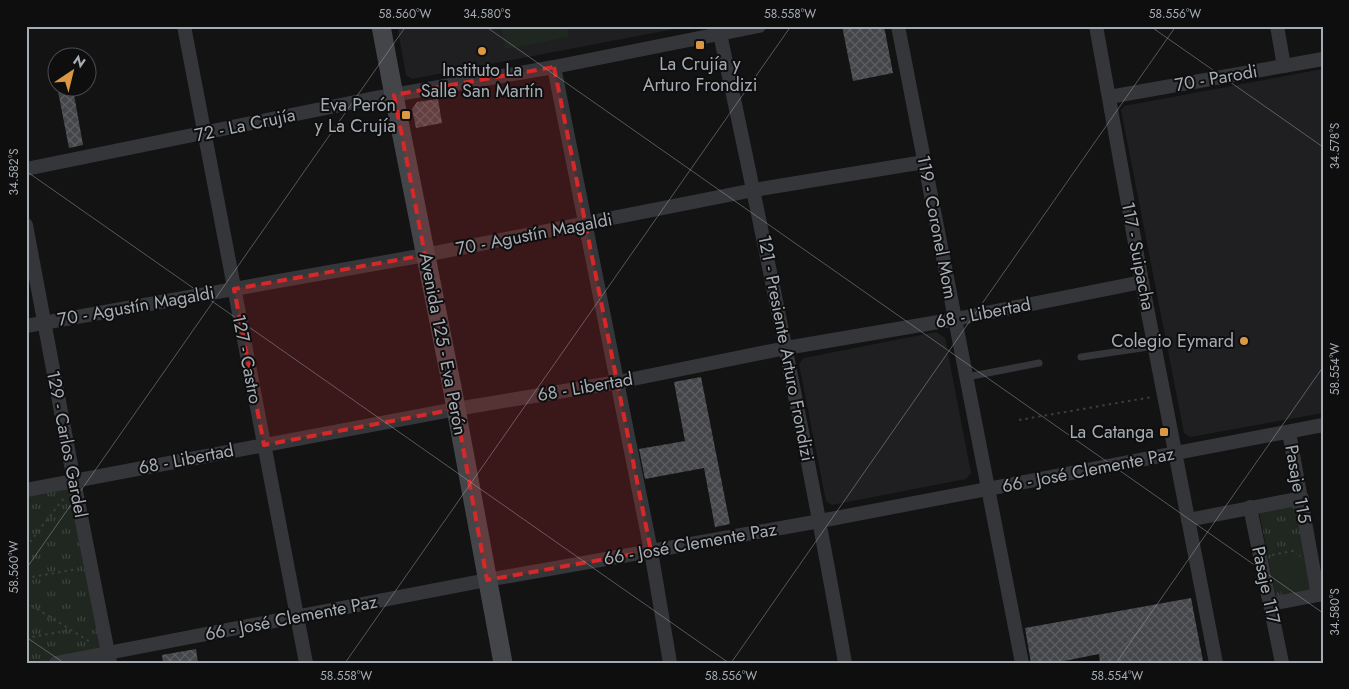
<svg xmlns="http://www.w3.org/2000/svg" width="1349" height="689" font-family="Jost,sans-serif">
  <defs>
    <pattern id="grass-tufts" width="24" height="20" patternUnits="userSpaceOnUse" patternTransform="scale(1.25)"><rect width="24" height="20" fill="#202620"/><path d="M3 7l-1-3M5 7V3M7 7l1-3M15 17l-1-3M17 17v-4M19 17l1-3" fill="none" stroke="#3d433e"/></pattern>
    <pattern id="building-cross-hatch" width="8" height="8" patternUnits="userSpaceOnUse" patternTransform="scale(1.25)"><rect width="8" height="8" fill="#454649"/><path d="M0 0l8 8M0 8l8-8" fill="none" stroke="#5d5e61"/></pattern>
  </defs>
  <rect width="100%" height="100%" fill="#131314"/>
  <g fill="#1f1f21">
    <polygon points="397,26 690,26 412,79 406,75"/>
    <polygon points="1323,69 1323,413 1190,437 1184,433 1121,110 1124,106"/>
    <polygon points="936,332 945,338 971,473 966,479 832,505 826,501 799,364 804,358"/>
  </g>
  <g fill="url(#grass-tufts)">
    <polygon points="74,481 108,653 56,663 26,663 26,490"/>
    <polygon points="1296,504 1312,592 1276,598 1259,511"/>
  </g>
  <g fill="#202620">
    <polygon points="501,26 567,26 569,37 505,49"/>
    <polygon points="1299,554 1306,591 1282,596 1275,559"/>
  </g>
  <g fill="url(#building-cross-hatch)">
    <polygon points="842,26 884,26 893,73 853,81"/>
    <polygon points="73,89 83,145 69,148 58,91"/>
    <polygon points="438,99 442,123 416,128 412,109 417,102"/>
    <polygon points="701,377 730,524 715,527 704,468 645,479 639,449 685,441 674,382"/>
    <polygon points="1191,598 1203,661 1202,663 1100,663 1099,654 1054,663 1031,663 1025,628"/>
    <polygon points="196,649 198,663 163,663 162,655"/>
  </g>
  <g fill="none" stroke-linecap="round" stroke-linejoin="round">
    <g stroke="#3b3d40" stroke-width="2" stroke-dasharray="2.5 4" stroke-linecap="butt">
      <polyline points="1019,420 1152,397"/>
      <polyline points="26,547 64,498"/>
      <polyline points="1272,555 1297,550"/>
      <polyline points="26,578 78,569"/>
      <polyline points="26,602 92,643"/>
      <polyline points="26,638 71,630"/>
    </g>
    <g stroke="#353639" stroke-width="7">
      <polyline points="1081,357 1155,346"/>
      <polyline points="967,377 1039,363"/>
    </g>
    <g stroke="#353639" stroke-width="14">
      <polyline points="184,26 306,663"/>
      <polyline points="898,26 1022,663"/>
      <polyline points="1096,26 1142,282 1216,663"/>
      <polyline points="1277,26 1284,66"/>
      <path d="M 720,34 C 765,243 808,452 845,663"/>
      <polyline points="554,67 651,551 670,663"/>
      <polyline points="1109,97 1323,59"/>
      <polyline points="26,169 370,99 554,67 759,26"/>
      <polyline points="26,225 74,481 110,663"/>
      <polyline points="26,326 425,255 754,190 924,162"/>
      <polyline points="1289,432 1318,595"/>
      <polyline points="26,490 456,409 618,382 786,348 956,319 1142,282"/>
      <polyline points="1250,507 1282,663"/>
      <polyline points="1188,520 1302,498"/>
      <polyline points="1271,604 1323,594"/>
      <polyline points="56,663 487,580 820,521 1323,425"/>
    </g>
    <polyline stroke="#434549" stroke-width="19" points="381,26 396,106 452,387 503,663"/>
  </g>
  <path fill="#d62828" fill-opacity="0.2" stroke="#d62828" stroke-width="4" stroke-dasharray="10 6" stroke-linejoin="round" d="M 554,67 L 651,551 L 487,580 L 456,409 L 264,445 L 234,289 L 425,255 L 394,95 Z"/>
  <path fill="none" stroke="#a6acb3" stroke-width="1" stroke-opacity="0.45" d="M 485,26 L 1323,613M 1150,26 L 1323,147M 26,171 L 729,663M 26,569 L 406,26M 26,637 L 64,663M 345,663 L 791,26M 731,663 L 1176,26M 1116,663 L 1323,367"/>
  <g fill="#db9844" stroke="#0e0e0f" stroke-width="2">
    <rect x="695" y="40" width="10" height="10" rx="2.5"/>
    <circle cx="482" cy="51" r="5"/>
    <rect x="401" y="110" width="10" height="10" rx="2.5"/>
    <circle cx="1244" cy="341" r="5"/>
    <rect x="1159" y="427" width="10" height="10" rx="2.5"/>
  </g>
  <g text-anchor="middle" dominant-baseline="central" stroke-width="4" stroke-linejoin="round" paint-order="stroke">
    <g font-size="18" fill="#a6acb3" stroke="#0e0e0f" text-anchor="end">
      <text x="700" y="64" text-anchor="middle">La Crujía y<tspan x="700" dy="21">Arturo Frondizi</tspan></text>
      <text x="482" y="70" text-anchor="middle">Instituto La<tspan x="482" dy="21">Salle San Martín</tspan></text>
      <text x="396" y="105">Eva Perón<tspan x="396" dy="21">y La Crujía</tspan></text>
      <text x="1234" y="341">Colegio Eymard</text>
      <text x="1154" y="432">La Catanga</text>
    </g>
    <g font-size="18" fill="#a6acb3" stroke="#0e0e0f">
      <text transform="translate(1216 78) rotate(-10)">70 - Parodi</text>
      <text transform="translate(245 125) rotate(-12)">72 - La Crujía</text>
      <text transform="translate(937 227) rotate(79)">119 - Coronel Mom</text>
      <text transform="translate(534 234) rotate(-11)">70 - Agustín Magaldi</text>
      <text transform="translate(1138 256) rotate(79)">117 - Suipacha</text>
      <text transform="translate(136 306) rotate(-10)">70 - Agustín Magaldi</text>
      <text transform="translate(983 313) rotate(-11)">68 - Libertad</text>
      <text transform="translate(443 344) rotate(79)">Avenida 125 - Eva Perón</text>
      <text transform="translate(786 348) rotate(79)">121 - Presiente Arturo Frondizi</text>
      <text transform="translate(247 359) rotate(79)">127 - Castro</text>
      <text transform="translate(585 387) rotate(-10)">68 - Libertad</text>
      <text transform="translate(67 444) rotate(79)">129 - Carlos Gardel</text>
      <text transform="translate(186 459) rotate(-11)">68 - Libertad</text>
      <text transform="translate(1088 470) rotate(-11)">66 - José Clemente Paz</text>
      <text transform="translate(1298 484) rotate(80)">Pasaje 115</text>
      <text transform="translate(690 544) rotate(-10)">66 - José Clemente Paz</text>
      <text transform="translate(1266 585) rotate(78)">Pasaje 117</text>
      <text transform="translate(291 618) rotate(-11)">66 - José Clemente Paz</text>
    </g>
  </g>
  <rect width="1349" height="689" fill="none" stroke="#0e0e0f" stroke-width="55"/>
  <g transform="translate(72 72) rotate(35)"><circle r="24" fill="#0e0e0f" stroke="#4b4d51"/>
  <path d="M0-4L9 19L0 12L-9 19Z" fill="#db9844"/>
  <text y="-8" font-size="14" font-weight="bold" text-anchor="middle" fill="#a6acb3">N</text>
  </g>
  <rect x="28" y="28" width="1294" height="634" fill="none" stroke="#a6acb3" stroke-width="2"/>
  <g font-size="12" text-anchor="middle" fill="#a6acb3">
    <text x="405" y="18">58.560°W</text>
    <text x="487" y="18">34.580°S</text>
    <text x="790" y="18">58.558°W</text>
    <text x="1175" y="18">58.556°W</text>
    <text transform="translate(1335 146) rotate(-90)" y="4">34.578°S</text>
    <text transform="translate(14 172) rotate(-90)" y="4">34.582°S</text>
    <text transform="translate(1335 369) rotate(-90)" y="4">58.554°W</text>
    <text transform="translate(14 567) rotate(-90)" y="4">58.560°W</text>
    <text transform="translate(1335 612) rotate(-90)" y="4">34.580°S</text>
    <text x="346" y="680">58.558°W</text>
    <text x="731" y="680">58.556°W</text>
    <text x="1117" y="680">58.554°W</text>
  </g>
</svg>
